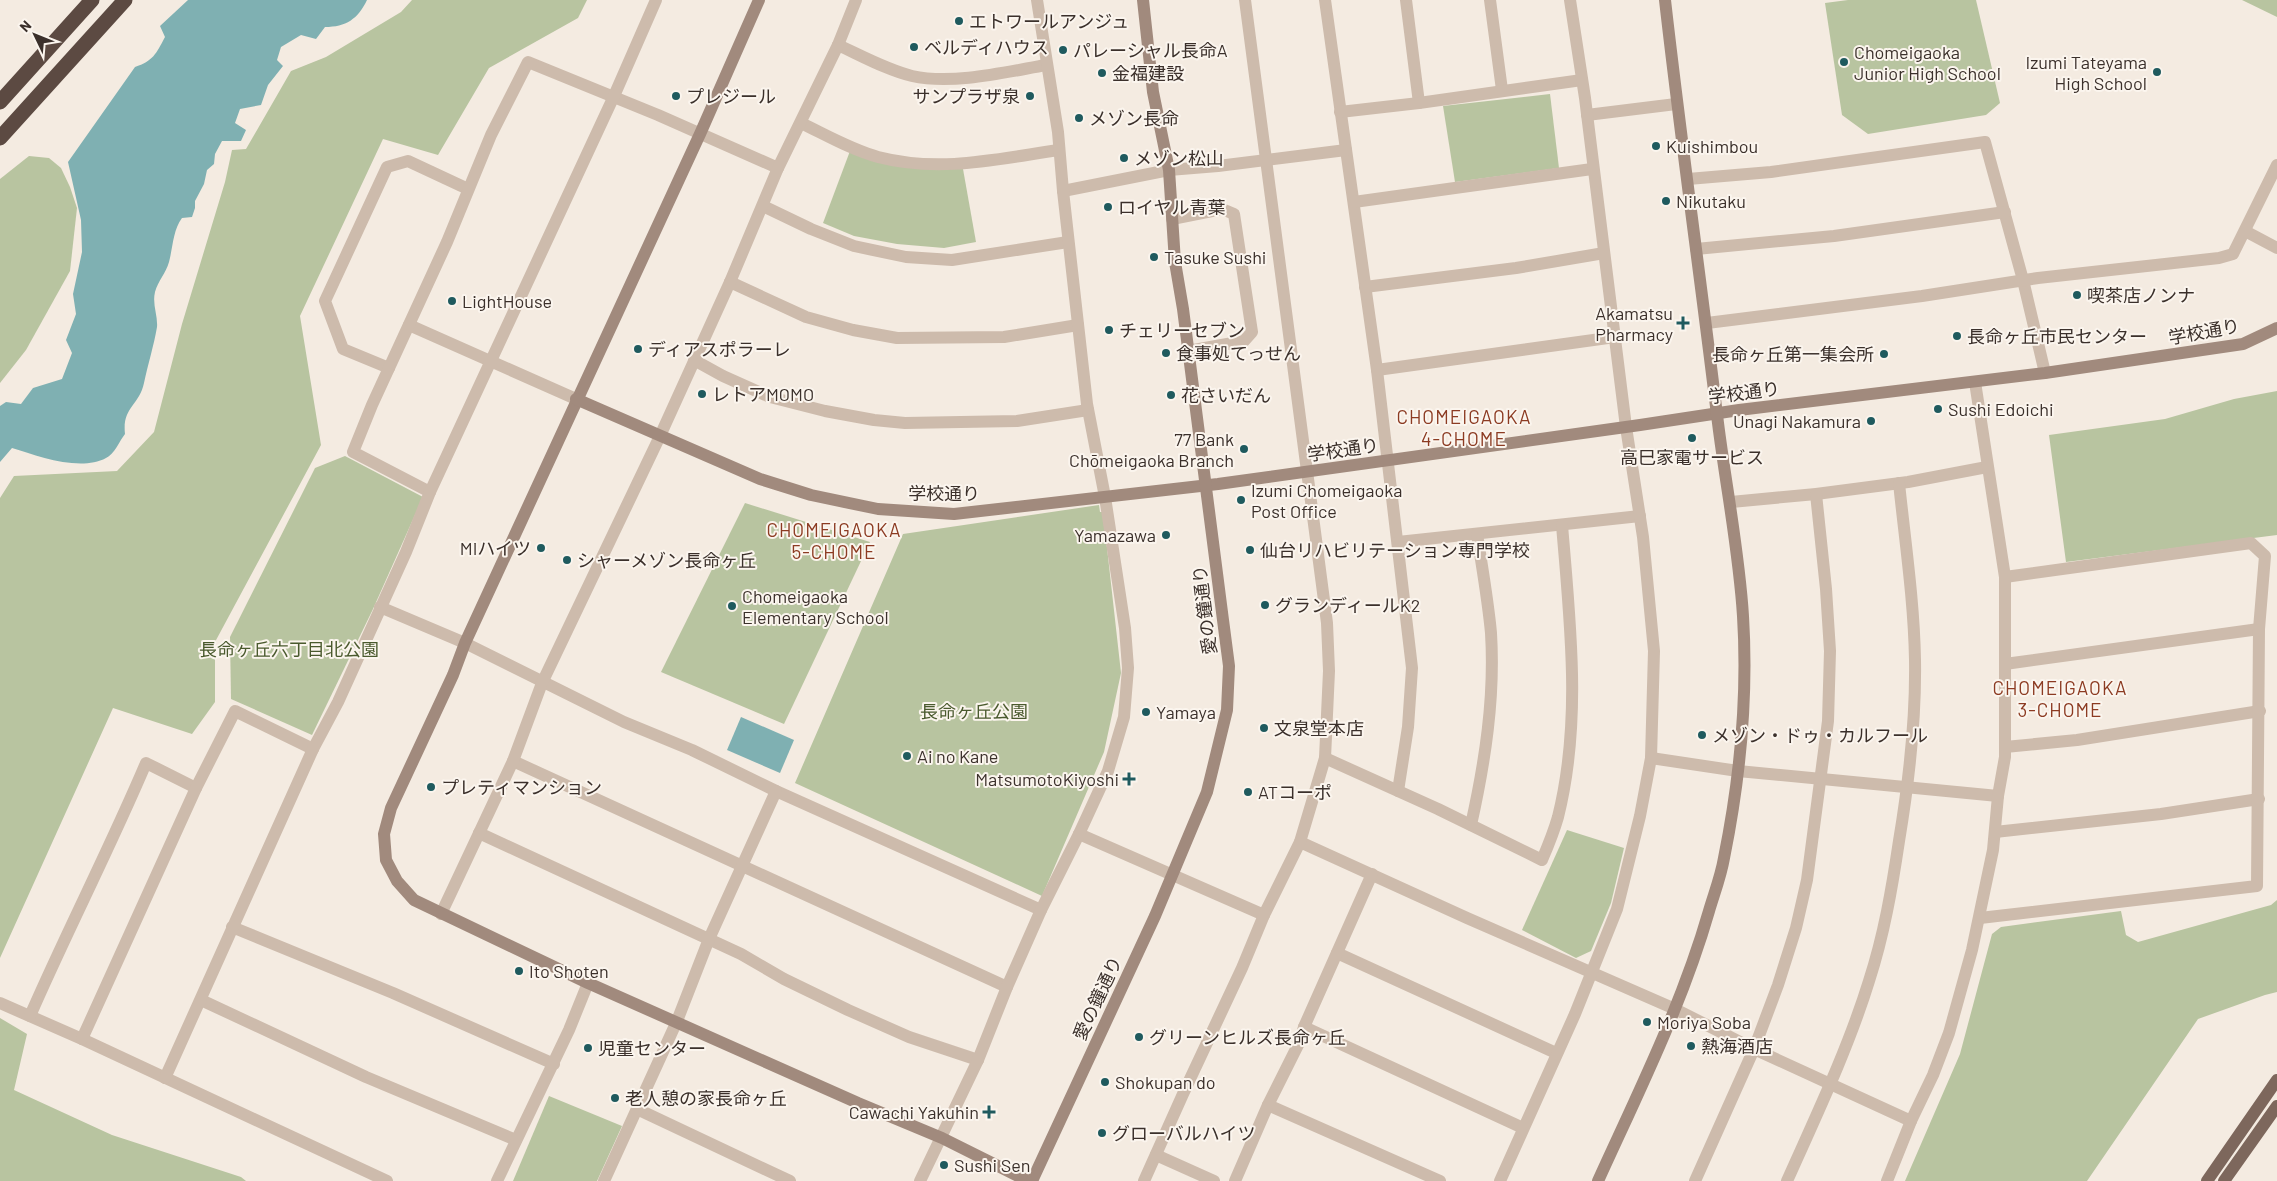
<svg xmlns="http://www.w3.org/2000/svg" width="2277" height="1181" font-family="Barlow,'Noto Sans JP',sans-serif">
  <rect width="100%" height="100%" fill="#f4ebe1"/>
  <g fill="#b8c4a0">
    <polygon points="412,0 587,0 578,18 489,68 438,155 383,139 300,316 321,445 215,642 215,702 192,734 113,708 0,958 0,498 14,476 117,471 154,432 182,324 225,182 232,150 246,149 291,71 326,57 401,12"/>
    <polygon points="1848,0 1976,0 2000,103 1986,115 1868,134 1842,115 1825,3"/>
    <polygon points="2242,0 2277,0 2277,17"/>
    <polygon points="1550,94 1559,168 1455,182 1443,106"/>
    <polygon points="850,151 963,169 976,242 944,248 897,244 854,236 823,223"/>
    <polygon points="29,156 49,158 61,168 70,187 77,208 70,271 26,350 0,383 0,179"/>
    <polygon points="2277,391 2277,535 2066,562 2049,435 2165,419 2234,399"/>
    <polygon points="345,456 423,497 373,609 312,735 231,699 230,637 315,468"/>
    <polygon points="745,503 870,542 784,724 661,672"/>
    <polygon points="1099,505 1100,512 1103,512 1121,673 1104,752 1042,896 795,783 903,534"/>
    <polygon points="1567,830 1624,848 1611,903 1591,951 1576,958 1522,930"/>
    <polygon points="2277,900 2277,992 2265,995 2198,1019 2087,1181 1905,1181 1960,1054 1992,934 2001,927 2121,911 2126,935 2138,942 2271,905"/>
    <polygon points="0,1018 27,1034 14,1090 112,1135 241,1177 246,1181 0,1181"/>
    <polygon points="549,1096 622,1126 597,1181 513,1181"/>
  </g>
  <g fill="#7fb0b2">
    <path d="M 188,0 L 367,0 C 358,19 346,27 325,27 L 316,39 L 301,35 L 281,47 L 277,60 L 283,66 L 268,85 L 261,105 L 240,109 L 235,123 L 246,130 L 241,141 L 222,141 L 215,154 L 214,164 L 207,170 L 204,184 L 195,201 L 195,208 L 192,217 L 182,218 C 173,230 173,247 169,262 C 166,273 158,281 155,292 C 152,304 158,316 157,327 C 154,345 148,364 144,383 C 139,406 122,407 125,434 C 120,440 114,455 106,458 C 80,472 38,456 12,448 L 0,462 L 0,406 L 6,402 L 21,404 L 33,388 L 62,379 L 72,353 L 66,340 L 76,314 L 73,294 L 82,252 L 81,220 L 68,162 L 135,67 C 153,61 156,54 165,37 L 160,26 Z"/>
    <polygon points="741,717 794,740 780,773 727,750"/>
  </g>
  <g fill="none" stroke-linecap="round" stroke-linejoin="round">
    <g stroke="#cdbbac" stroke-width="12">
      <polyline points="1325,0 1377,370 1412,668 1408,727 1398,791"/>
      <polyline points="1406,0 1419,103"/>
      <polyline points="1490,0 1502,90"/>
      <path d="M 838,45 C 862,56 887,70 912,76 C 953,85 1006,72 1046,65"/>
      <polyline points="1340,112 1419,103 1582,80"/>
      <polyline points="1587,115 1676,104"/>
      <path d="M 801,123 C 826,135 852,150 878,157 C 940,173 997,159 1059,150"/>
      <polyline points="1688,179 1771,172 1985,142 2023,280 2045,373"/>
      <polyline points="1063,191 1169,170 1218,166 1346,150"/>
      <polyline points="1354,202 1592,169"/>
      <polyline points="763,206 811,229 854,246 906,257 952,260 1068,242"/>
      <polyline points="1172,219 1222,209 1234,214 1252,332 1244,341 1188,351"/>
      <polyline points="2245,231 2277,248"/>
      <polyline points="1696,249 1834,236 2005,212"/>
      <polyline points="730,282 806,317 853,330 897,338 1004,337 1078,325"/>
      <polyline points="1365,287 1516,268 1604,253"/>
      <polyline points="1707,323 1922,296 2038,278 2219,258 2233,254 2277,165"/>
      <polyline points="409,325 576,399"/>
      <polyline points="694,360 723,376 770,397 825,411 874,420 905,423 1017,421 1088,410"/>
      <polyline points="389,368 343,349 325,301 387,167 408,161 468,189"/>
      <polyline points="1377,370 1615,337"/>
      <polyline points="430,492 353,452 372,405 447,242 491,135 528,62 658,115 778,168"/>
      <polyline points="1731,502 1816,494 1908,482 1987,467"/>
      <polyline points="1398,542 1640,516"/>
      <polyline points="380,607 465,643 624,722 692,750 776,791 1041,910"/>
      <polyline points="2005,664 2259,629"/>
      <polyline points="2005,747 2077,740 2260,711"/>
      <path d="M 1325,758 L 1438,809 L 1542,860 C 1548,846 1554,831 1558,817 C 1582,721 1570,623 1562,525"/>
      <polyline points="1651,758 1738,771 1998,796"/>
      <polyline points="513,761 1007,987"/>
      <path d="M 1471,825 C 1485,762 1495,698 1491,633 C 1488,600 1482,567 1477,534"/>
      <polyline points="1995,832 2161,814 2259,799"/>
      <polyline points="479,833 741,954 784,979 848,1010 909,1037 978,1060"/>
      <polyline points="1079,834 1264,915"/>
      <polyline points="1300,842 1467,918 1675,1009 1754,1049 1911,1121"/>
      <polyline points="441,914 513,761 542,683 660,436 730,282 778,168 838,45 856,0"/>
      <polyline points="1980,918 2257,886 2259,629 2265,556 2251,543 2005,577"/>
      <polyline points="232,927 393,993 554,1064"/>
      <polyline points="1337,953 1556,1053"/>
      <polyline points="201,1000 366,1077 516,1140"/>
      <polyline points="0,1003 82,1039 387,1181"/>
      <path d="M 30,1016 C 67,931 110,848 146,763 L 196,788"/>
      <polyline points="1304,1027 1523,1128"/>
      <polyline points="82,1039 196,788 235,711 313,749"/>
      <polyline points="165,1078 313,749 338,702 406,552 430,492 614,96 656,0"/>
      <polyline points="1268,1105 1440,1181"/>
      <polyline points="637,1109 790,1181"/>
      <polyline points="1156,1155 1214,1181"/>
      <polyline points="497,1181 569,1030 588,983"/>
      <polyline points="604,1181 677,1021 709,939 776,791"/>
      <polyline points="920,1181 978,1060 1007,987 1041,910 1079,834 1108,771 1124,717 1128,668 1125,628 1105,497 1087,404 1063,191 1058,132 1037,0"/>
      <polyline points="1144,1181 1183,1094 1242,968 1264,915 1300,842 1325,758 1329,671 1327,623 1245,0"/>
      <polyline points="1235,1181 1268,1105 1300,1041 1304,1027 1372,874"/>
      <polyline points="1500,1181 1575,1014 1617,909 1640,816 1651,758 1654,651 1643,537 1626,427 1585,98 1570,0"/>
      <polyline points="1695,1181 1754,1049 1778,985 1796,928 1807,880 1828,721 1830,651 1826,589 1816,494"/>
      <path d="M 1787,1181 C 1816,1116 1848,1049 1869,981 C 1884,935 1892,888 1899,841 C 1909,781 1916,721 1915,660 C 1914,601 1905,541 1899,483"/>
      <polyline points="1887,1181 1911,1121 1933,1075 1949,1033 1972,950 1993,850 1998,796 2005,757 2005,577 1975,382"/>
    </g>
    <g stroke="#a18a7d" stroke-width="12">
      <polyline points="759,0 700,134 465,643 453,675 391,808 384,834 386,860 397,881 414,900 588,983 858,1103 942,1138 1028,1181"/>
      <polyline points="576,399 760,479 811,495 878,509 954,514 1218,484 1640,425 1739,410 2045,373 2243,344 2277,328"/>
      <polyline points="1032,1181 1155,916 1207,792 1227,710 1229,666 1223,620 1183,309 1175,262 1169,170 1153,92 1143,0"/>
      <path d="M 1598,1181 C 1638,1093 1682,1005 1709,911 C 1714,894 1721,876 1724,858 C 1740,779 1748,697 1743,616 C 1739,551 1726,487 1718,423 C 1701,282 1681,141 1665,0"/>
    </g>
    <g stroke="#7d675c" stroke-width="12">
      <polyline points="2207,1181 2277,1080"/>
      <polyline points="2224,1181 2277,1106"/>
    </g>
    <g stroke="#5c4a42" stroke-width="15">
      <polyline points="0,102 92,0"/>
      <polyline points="0,138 125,0"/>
    </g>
  </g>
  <g fill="#1f5a5e" stroke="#fbf5ee" stroke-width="2">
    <circle cx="959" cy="21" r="5"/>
    <circle cx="914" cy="47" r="5"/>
    <circle cx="1063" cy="50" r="5"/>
    <circle cx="1844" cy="62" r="5"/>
    <circle cx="2157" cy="72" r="5"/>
    <circle cx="1102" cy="73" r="5"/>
    <circle cx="676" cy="96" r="5"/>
    <circle cx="1030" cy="96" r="5"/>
    <circle cx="1079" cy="118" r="5"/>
    <circle cx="1656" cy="146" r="5"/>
    <circle cx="1124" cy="158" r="5"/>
    <circle cx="1666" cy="201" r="5"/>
    <circle cx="1108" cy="207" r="5"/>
    <circle cx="1154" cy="257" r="5"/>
    <circle cx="2077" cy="295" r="5"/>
    <circle cx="452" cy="301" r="5"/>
    <path d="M1680.5 315.5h5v5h5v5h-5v5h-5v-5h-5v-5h5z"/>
    <circle cx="1109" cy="330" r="5"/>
    <circle cx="1957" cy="336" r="5"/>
    <circle cx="638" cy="349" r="5"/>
    <circle cx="1166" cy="353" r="5"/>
    <circle cx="1884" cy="354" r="5"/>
    <circle cx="702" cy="394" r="5"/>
    <circle cx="1171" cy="395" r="5"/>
    <circle cx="1938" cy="409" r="5"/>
    <circle cx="1871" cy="421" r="5"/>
    <circle cx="1692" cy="438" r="5"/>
    <circle cx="1244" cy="449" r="5"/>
    <circle cx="1241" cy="500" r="5"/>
    <circle cx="1166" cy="535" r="5"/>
    <circle cx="541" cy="548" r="5"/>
    <circle cx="1250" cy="550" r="5"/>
    <circle cx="567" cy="560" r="5"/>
    <circle cx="1265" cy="605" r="5"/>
    <circle cx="732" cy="606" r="5"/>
    <circle cx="1146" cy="712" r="5"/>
    <circle cx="1264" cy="728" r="5"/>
    <circle cx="1702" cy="735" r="5"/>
    <circle cx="907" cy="756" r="5"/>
    <path d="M1126.5 771.5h5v5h5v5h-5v5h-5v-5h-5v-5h5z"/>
    <circle cx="431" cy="787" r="5"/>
    <circle cx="1248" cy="792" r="5"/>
    <circle cx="519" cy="971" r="5"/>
    <circle cx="1647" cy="1022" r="5"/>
    <circle cx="1139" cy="1037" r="5"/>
    <circle cx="1691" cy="1046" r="5"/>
    <circle cx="588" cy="1048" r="5"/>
    <circle cx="1105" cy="1082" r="5"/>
    <circle cx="615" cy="1098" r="5"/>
    <path d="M986.5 1104.5h5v5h5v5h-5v5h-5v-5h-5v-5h5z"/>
    <circle cx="1102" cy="1133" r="5"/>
    <circle cx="944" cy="1165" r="5"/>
  </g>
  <g text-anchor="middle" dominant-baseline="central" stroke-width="4" stroke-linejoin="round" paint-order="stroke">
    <g font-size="18" fill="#3b302b" stroke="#fbf5ee" text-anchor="start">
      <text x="969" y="21">エトワールアンジュ</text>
      <text x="924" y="47">ベルディハウス</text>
      <text x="1073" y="50">パレーシャル長命A</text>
      <text x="1854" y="52">Chomeigaoka<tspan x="1854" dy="21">Junior High School</tspan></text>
      <text x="2147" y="62" text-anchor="end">Izumi Tateyama<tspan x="2147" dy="21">High School</tspan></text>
      <text x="1112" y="73">金福建設</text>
      <text x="686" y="96">プレジール</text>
      <text x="1020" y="96" text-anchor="end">サンプラザ泉</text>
      <text x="1089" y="118">メゾン長命</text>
      <text x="1666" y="146">Kuishimbou</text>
      <text x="1134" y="158">メゾン松山</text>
      <text x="1676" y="201">Nikutaku</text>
      <text x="1118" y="207">ロイヤル青葉</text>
      <text x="1164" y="257">Tasuke Sushi</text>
      <text x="2087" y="295">喫茶店ノンナ</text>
      <text x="462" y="301">LightHouse</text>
      <text x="1673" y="313" text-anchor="end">Akamatsu<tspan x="1673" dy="21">Pharmacy</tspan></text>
      <text x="1119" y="330">チェリーセブン</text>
      <text x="1967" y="336">長命ヶ丘市民センター</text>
      <text x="648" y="349">ディアスポラーレ</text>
      <text x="1176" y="353">食事処てっせん</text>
      <text x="1874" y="354" text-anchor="end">長命ヶ丘第一集会所</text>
      <text x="712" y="394">レトアMOMO</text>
      <text x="1181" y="395">花さいだん</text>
      <text x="1948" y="409">Sushi Edoichi</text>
      <text x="1861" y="421" text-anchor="end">Unagi Nakamura</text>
      <text x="1234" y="439" text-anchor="end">77 Bank<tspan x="1234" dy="21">Chōmeigaoka Branch</tspan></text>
      <text x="1692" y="457" text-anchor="middle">高巳家電サービス</text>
      <text x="1251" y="490">Izumi Chomeigaoka<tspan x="1251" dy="21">Post Office</tspan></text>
      <text x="1156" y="535" text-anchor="end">Yamazawa</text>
      <text x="531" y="548" text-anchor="end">MIハイツ</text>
      <text x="1260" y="550">仙台リハビリテーション専門学校</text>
      <text x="577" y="560">シャーメゾン長命ヶ丘</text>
      <text x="742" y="596">Chomeigaoka<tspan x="742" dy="21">Elementary School</tspan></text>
      <text x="1275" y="605">グランディールK2</text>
      <text x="1156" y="712">Yamaya</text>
      <text x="1274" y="728">文泉堂本店</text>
      <text x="1712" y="735">メゾン・ドゥ・カルフール</text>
      <text x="917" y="756">Ai no Kane</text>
      <text x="1119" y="779" text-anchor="end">MatsumotoKiyoshi</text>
      <text x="441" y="787">プレティマンション</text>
      <text x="1258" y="792">ATコーポ</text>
      <text x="529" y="971">Ito Shoten</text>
      <text x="1657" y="1022">Moriya Soba</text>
      <text x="1149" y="1037">グリーンヒルズ長命ヶ丘</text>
      <text x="1701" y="1046">熱海酒店</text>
      <text x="598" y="1048">児童センター</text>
      <text x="1115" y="1082">Shokupan do</text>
      <text x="625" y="1098">老人憩の家長命ヶ丘</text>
      <text x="979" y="1112" text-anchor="end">Cawachi Yakuhin</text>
      <text x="1112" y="1133">グローバルハイツ</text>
      <text x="954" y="1165">Sushi Sen</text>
    </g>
    <g font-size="18" fill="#3b302b" stroke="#fbf5ee">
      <text transform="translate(2204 331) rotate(-10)">学校通り</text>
      <text transform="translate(1744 392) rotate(-7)">学校通り</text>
      <text transform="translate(1343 449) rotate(-8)">学校通り</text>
      <text x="944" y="493">学校通り</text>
      <text transform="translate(1204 610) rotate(-97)">愛の鐘通り</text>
      <text transform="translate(1097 998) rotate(-65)">愛の鐘通り</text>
    </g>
    <g font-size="18" fill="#4a5a2e" stroke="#fbf5ee">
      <text x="289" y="649">長命ヶ丘六丁目北公園</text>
      <text x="974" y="711">長命ヶ丘公園</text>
    </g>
    <g font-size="19" letter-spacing="1" fill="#8c3b22" stroke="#fbf5ee">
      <text x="1464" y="416">CHOMEIGAOKA<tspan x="1464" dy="22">4-CHOME</tspan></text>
      <text x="834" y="529">CHOMEIGAOKA<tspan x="834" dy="22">5-CHOME</tspan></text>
      <text x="2060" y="687">CHOMEIGAOKA<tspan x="2060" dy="22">3-CHOME</tspan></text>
    </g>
  </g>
  <g transform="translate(35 35) rotate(313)" stroke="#fbf5ee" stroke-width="4" paint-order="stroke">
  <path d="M0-4L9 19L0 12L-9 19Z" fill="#3b302b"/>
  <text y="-8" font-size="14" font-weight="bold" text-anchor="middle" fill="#3b302b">N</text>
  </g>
</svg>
